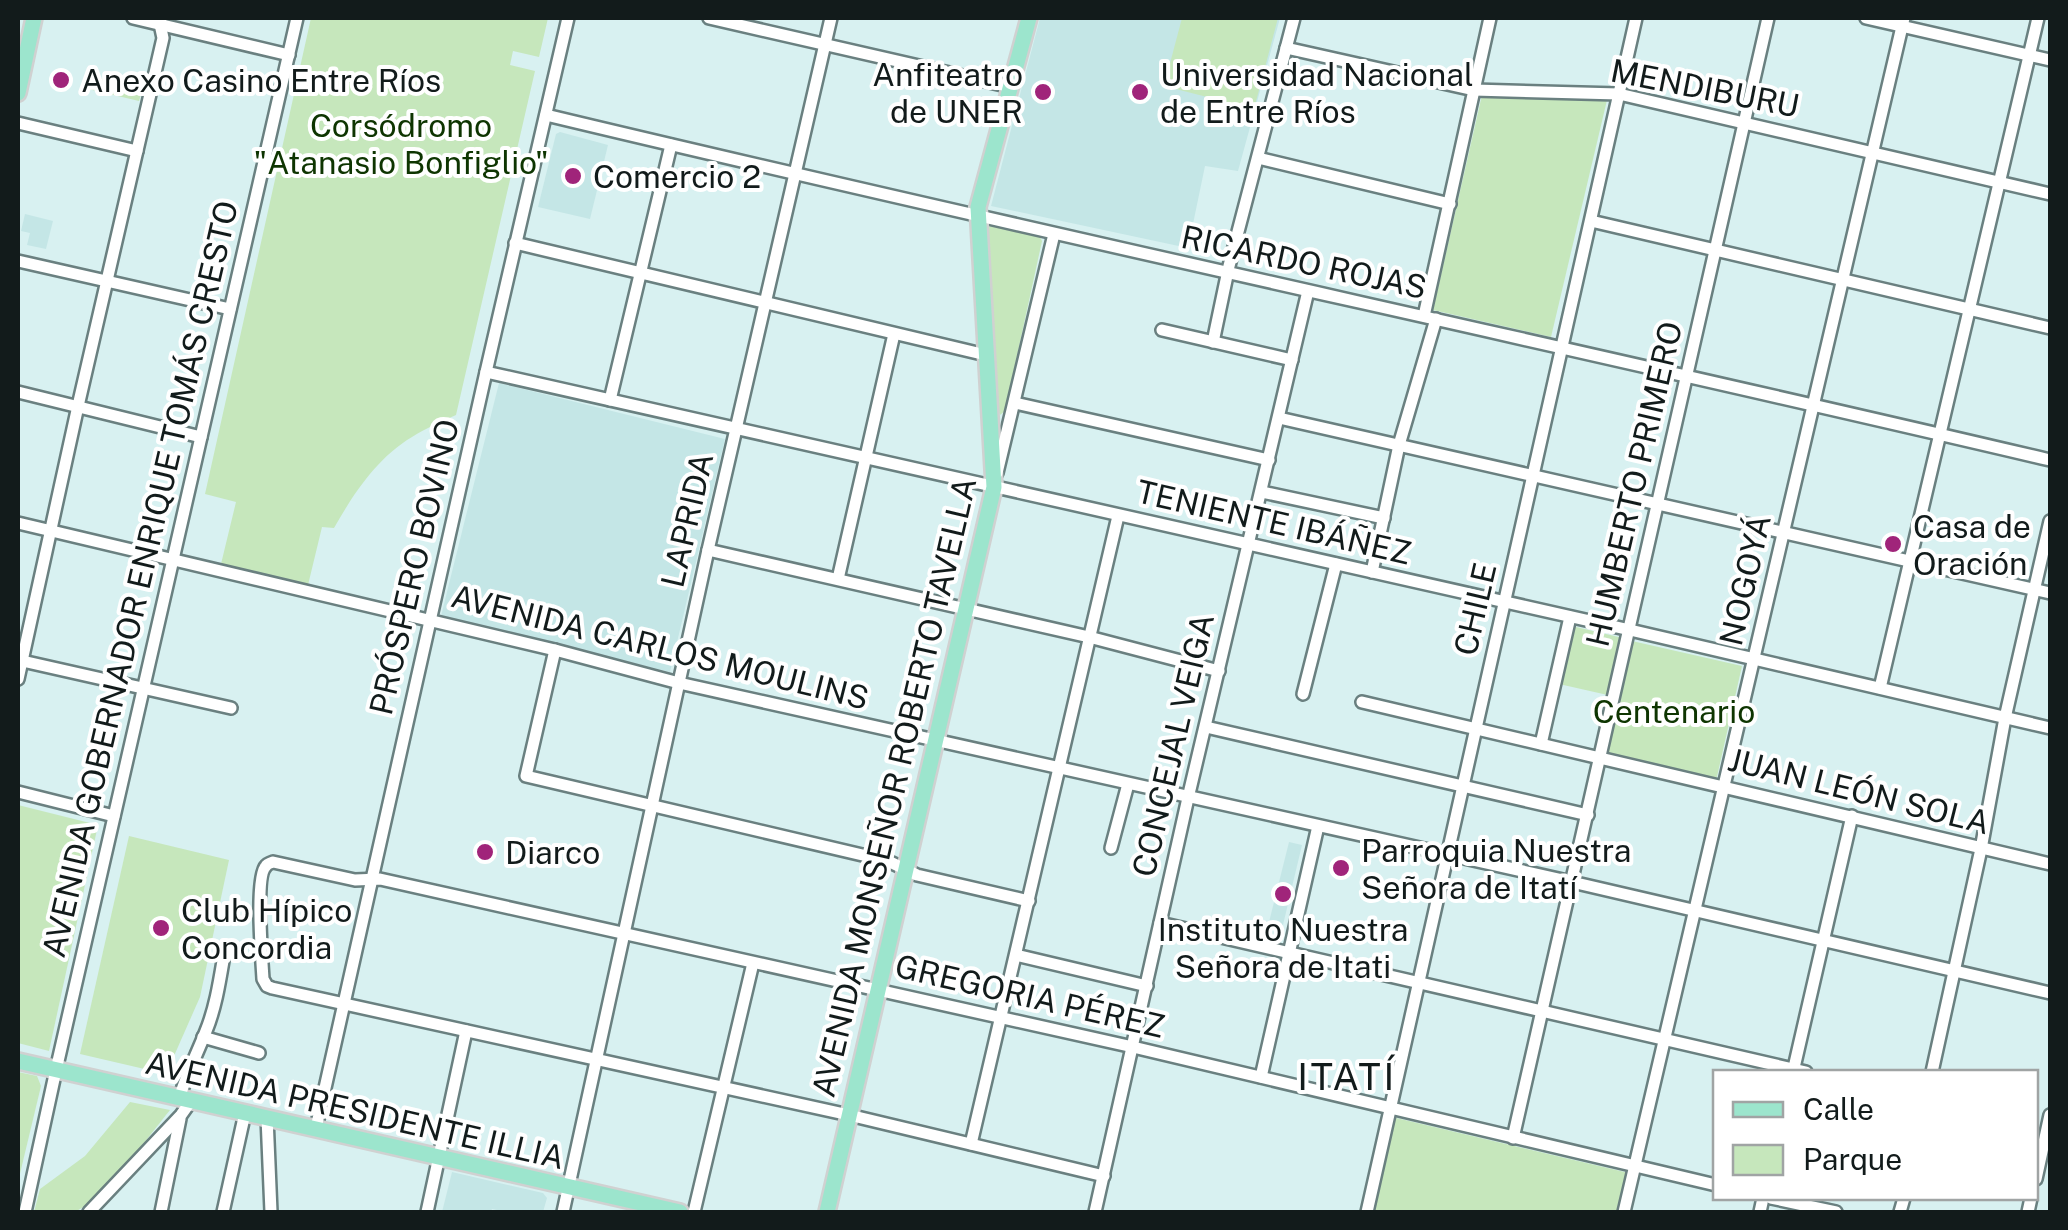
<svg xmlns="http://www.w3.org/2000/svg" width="2068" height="1230" font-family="'Public Sans',sans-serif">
  <rect width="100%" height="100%" fill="#d8f1f1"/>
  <g fill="#c4e6e6">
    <polygon points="1040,18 1280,18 1238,171 1205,166 1188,248 991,206"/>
    <polygon points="560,132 608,145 590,219 538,207 556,134"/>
    <polygon points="25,214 53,221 46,249 27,245 30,233 21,231"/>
    <polygon points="499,383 725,439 670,672 441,616"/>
    <polygon points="1289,842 1302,845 1278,946 1264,942"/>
    <polygon points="452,1172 543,1193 547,1198 543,1212 507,1212 492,1209 491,1212 442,1212"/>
  </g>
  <g fill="#c6e7bc">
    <path d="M 311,18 L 548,18 L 539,57 L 513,51 L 510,65 L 535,71 L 456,415 C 441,422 426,428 412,437 C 377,458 354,493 334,528 L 322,527 L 308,585 L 221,564 L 236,502 L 205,494 Z"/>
    <polygon points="1182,18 1278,18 1254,109 1164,86"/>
    <polygon points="91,76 143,88 139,101 88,89"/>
    <polygon points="1482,95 1607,100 1551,337 1433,310"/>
    <polygon points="990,226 1040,237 1042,241 1005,411 1000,415 998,410 987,228"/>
    <polygon points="1576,627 1623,638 1612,696 1559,684 1572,629"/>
    <polygon points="1632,641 1742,666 1716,781 1605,755"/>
    <polygon points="18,805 98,825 49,1051 18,1043"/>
    <polygon points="129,836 229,860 200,997 166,1074 80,1054"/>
    <polygon points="18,1072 37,1076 41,1086 18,1182"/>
    <path d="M 130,1102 L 170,1110 C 153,1131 96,1208 73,1212 C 61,1215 46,1213 34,1212 L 40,1189 L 85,1156 Z"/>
    <polygon points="1388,1116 1629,1173 1620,1212 1365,1212"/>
  </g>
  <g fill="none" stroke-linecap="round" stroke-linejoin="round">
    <defs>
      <g id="minor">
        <polyline points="133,18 289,55"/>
        <polyline points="709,18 1011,87"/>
        <polyline points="1866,18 2050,60"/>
        <polyline points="1286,48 1474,90 1619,94 2050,194"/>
        <path d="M 546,115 C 1046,235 1549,342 2050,460"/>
        <polyline points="18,123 137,151"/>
        <polyline points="1258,158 1450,204"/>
        <polyline points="1591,221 2050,328"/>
        <polyline points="515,243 986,355"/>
        <polyline points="18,261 230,309"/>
        <polyline points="1424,316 1490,18"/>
        <polyline points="1162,330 1292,360"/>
        <polyline points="1213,342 1229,266 1294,18"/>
        <polyline points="486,372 1630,630 2050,728"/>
        <polyline points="18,392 201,437"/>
        <polyline points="610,400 671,145"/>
        <polyline points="1015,403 1269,460"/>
        <polyline points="1279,418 2050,593"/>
        <polyline points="997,473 1054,234"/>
        <polyline points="1262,492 1384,518"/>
        <polyline points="18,523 555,650 679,683 1572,882 2050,993"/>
        <polyline points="708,550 1089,637 1219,671"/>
        <polyline points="1372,572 1399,445 1436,319"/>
        <polyline points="838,579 894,334"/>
        <polyline points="555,650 526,776 888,861 917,875 1029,901"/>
        <polyline points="18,660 231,708"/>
        <polyline points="18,679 78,406 163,38 160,24 161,18"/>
        <polyline points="1880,688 2038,18"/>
        <polyline points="1303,694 1336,564"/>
        <polyline points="1362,702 2050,864"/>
        <polyline points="1206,727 1588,815"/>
        <polyline points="1541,744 1570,617"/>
        <polyline points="18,792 114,816"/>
        <polyline points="1111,848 1128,784"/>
        <polyline points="1160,923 1806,1072"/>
        <polyline points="1016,955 1147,986"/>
        <polyline points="203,1037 259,1053"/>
        <polyline points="1793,1072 1852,816"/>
        <polyline points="1932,1072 1981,849 2005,718 2050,521"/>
        <polyline points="1261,1077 1318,826"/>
        <path d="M 179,1099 C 186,1075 197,1054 206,1031 C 215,1009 219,985 223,961"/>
        <polyline points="267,1117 271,1212"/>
        <polyline points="316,1128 486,372 568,18"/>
        <polyline points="1513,1138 1768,18"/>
        <polyline points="971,1144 1118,516"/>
        <path d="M 1104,1176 L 849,1115 L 272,988 L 267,986 L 263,979 C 262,961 255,876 266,866 C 267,864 270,863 273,862 L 355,880 L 380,879 L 1133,1047 L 1716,1185"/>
        <polyline points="2036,1179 2050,1115"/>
        <polyline points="1771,1198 1836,1212"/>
        <polyline points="25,1212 56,1070 297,18"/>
        <polyline points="89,1212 181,1115 191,1101"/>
        <polyline points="161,1212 180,1119"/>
        <polyline points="223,1212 245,1113"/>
        <polyline points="427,1212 466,1031"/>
        <polyline points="563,1212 708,550 831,18"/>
        <polyline points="694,1212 753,963"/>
        <polyline points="1095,1212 1188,798 1308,291"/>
        <polyline points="1367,1212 1636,18"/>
        <polyline points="1624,1212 1904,18"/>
        <polyline points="1760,1212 1763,1198"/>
        <polyline points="1900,1212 1904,1198"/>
        <polyline points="2028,1212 2031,1198"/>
      </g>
      <g id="major">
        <polyline points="18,93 34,18"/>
        <polyline points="18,1061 680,1212"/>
        <polyline points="827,1212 994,487 978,207 1029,18"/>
      </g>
    </defs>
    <use href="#minor" stroke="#6a8080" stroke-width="16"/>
    <use href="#major" stroke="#d0d1d1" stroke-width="20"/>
    <use href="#minor" stroke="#fff" stroke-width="11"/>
    <use href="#major" stroke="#9ce5cd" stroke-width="15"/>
  </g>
  <g fill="#a0247a" stroke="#fff" stroke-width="4">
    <circle cx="61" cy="80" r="10"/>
    <circle cx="1043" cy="92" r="10"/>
    <circle cx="1140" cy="92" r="10"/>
    <circle cx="573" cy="176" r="10"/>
    <circle cx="1893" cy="544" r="10"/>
    <circle cx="485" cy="852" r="10"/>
    <circle cx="1341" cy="868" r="10"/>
    <circle cx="1283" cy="894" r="10"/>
    <circle cx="161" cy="928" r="10"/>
  </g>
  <g text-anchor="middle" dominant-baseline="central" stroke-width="8" stroke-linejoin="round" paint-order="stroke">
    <g font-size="32" fill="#121b1b" stroke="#fff" text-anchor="start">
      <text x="1023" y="74" text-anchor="end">Anfiteatro<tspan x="1023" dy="37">de UNER</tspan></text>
      <text x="1160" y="74">Universidad Nacional<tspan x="1160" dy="37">de Entre Ríos</tspan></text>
      <text x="81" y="80">Anexo Casino Entre Ríos</text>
      <text x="593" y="176">Comercio 2</text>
      <text x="1913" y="526">Casa de<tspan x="1913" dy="37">Oración</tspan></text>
      <text x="1361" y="850">Parroquia Nuestra<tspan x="1361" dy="37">Señora de Itatí</tspan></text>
      <text x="505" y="852">Diarco</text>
      <text x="181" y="910">Club Hípico<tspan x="181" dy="37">Concordia</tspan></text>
      <text x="1283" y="929" text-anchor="middle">Instituto Nuestra<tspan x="1283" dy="37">Señora de Itati</tspan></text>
    </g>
    <g font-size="32" fill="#121b1b" stroke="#fff">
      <text transform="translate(1705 88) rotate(11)">MENDIBURU</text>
      <text transform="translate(1304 262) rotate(12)">RICARDO ROJAS</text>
      <text transform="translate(1634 484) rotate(-77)">HUMBERTO PRIMERO</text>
      <text transform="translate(687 520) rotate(-77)">LAPRIDA</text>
      <text transform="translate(1274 522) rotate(13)">TENIENTE IBÁÑEZ</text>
      <text transform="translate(414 567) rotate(-77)">PRÓSPERO BOVINO</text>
      <text transform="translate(140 579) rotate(-77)">AVENIDA GOBERNADOR ENRIQUE TOMÁS CRESTO</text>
      <text transform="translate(1745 580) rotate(-77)">NOGOYÁ</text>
      <text transform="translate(1475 609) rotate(-77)">CHILE</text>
      <text transform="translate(660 647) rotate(14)">AVENIDA CARLOS MOULINS</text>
      <text transform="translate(1173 745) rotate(-77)">CONCEJAL VEIGA</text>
      <text transform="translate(894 787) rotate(-77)">AVENIDA MONSEÑOR ROBERTO TAVELLA</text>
      <text transform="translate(1859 791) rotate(14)">JUAN LEÓN SOLA</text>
      <text transform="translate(1030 996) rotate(13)">GREGORIA PÉREZ</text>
      <text transform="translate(355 1110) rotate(13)">AVENIDA PRESIDENTE ILLIA</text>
    </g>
    <g font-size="32" fill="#0e3501" stroke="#fff">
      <text x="401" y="125">Corsódromo<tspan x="401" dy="37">"Atanasio Bonfiglio"</tspan></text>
      <text x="1674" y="711">Centenario</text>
    </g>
    <g font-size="38" letter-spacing="2.5" fill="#121b1b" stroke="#fff">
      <text x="1347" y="1076">ITATÍ</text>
    </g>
  </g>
  <rect width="2068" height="1230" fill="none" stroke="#121b1b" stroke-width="40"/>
  <rect x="1713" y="1070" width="325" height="130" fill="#ffffff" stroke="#a0a4a4" stroke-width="2.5"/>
  <rect x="1733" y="1102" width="50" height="15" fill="#9ce5cd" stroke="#a0a4a4" stroke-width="2.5"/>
  <text x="1803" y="1120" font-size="30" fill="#121b1b">Calle</text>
  <rect x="1733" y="1145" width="50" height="30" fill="#c6e7bc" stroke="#a0a4a4" stroke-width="2.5"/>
  <text x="1803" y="1170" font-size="30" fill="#121b1b">Parque</text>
</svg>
